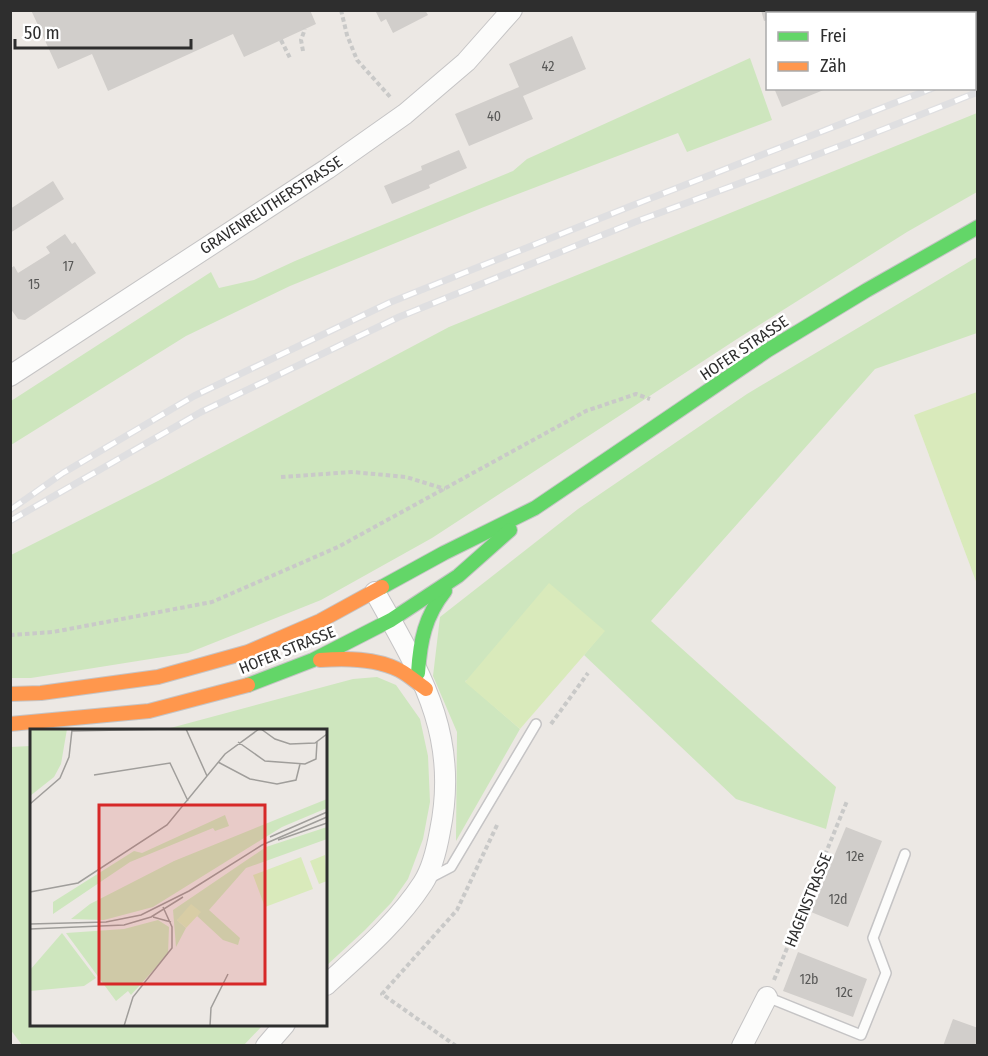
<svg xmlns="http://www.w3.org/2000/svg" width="988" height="1056" font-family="'Fira Sans Condensed',sans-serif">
  <rect width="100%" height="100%" fill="#ece8e4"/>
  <g fill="#cee6be">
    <polygon points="750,58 772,120 687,152 678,133 484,207 290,286 186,336 11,445 11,401 211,272 219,288 254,280 295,261 513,171 527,159"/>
    <polygon points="977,113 977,192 907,232 737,339 432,538 321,600 188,653 31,678 11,678 11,555 158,481 449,327"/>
    <polygon points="977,257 977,333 875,369 651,621 836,787 826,829 736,799 584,655 604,631 465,681 520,729 456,841 457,732 433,676 440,617 578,509 747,394"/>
    <polygon points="377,677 396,685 420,719 428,756 430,802 423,839 408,879 391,903 365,930 326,966 326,730 163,730 353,679"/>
    <polygon points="31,746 32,1024 263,1025 244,1045 22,1045 10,1029 10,747"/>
  </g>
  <g fill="#d9eabb">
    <polygon points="977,392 978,392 977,584 914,415"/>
    <polygon points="549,583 605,631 520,729 465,682"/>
  </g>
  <g fill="#d1cecb">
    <polygon points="31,10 310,10 316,24 244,57 233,34 108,91 92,54 58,69"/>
    <polygon points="375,10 425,10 428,15 393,33 386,19 381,22"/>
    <polygon points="761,10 816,10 816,11 808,14 768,14 768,20 764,21"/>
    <polygon points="572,36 586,69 523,96 533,119 469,146 455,114 519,87 509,64"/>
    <polygon points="774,88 826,88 826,89 782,107"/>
    <polygon points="459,150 467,168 429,185 430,188 392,204 384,186 422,170 421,166"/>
    <polygon points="53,181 64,199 10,233 10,209"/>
    <polygon points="65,234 72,244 75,242 96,273 25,320 18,319 10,308 10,269 14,266 18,273 50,253 46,247"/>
    <polygon points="846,827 882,841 848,927 811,912"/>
    <polygon points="798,952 867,979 853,1017 783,991"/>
    <polygon points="953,1019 978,1028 978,1046 943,1046"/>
  </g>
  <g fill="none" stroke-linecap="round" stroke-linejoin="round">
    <defs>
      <g id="lane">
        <polyline points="861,10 862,14"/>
        <polyline points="428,879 451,867 536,724"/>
        <polyline points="767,997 861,1035 886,973 873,938 905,854"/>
      </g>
      <g id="street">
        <polyline points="10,376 327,169 405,114 466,62 512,10"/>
        <path d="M 326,985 C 360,954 397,923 423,883 C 432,869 437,848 440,831 C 460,734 420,673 375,592"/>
        <polyline points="266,1046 285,1024"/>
        <polyline points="742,1046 767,997"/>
      </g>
      <g id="fast">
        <polyline points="382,587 444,553 535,508 768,350 867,290 978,227"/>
        <path d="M 418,673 C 420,641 425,616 445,591"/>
        <polyline points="248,685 313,660 391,620 458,576 510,530"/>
      </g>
      <g id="slow">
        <path d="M 320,660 C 346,658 375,658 399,670 C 409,675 417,683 426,689"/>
        <polyline points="10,694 41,693 158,677 248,652 320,621 382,587"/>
        <polyline points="10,724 149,711 248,685"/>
      </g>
    </defs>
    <use href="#lane" stroke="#c5c4c5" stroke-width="12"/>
    <use href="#street" stroke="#c5c4c5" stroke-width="22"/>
    <use href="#fast" stroke="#c5c4c5" stroke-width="16"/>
    <use href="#slow" stroke="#c5c4c5" stroke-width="16"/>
    <g stroke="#c9c9c8" stroke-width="4" stroke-dasharray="4.5 3" stroke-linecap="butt">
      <polyline points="341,10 347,35 357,60 392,99"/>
      <polyline points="281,40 290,58"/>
      <polyline points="303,51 301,40 305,29"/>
      <polyline points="281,477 353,472 406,477 445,489"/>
      <polyline points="10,635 53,632 212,602 338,547 586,411 636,394 650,399"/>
      <polyline points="551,724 588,673"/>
      <polyline points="774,980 847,801"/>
      <polyline points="456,1046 382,994 457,910 498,823"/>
    </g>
    <use href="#lane" stroke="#fcfcfb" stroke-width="9"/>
    <use href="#street" stroke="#fcfcfb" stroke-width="20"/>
    <use href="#fast" stroke="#63d668" stroke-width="14"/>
    <use href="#slow" stroke="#ff974d" stroke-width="14"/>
    <defs>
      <g id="rail">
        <polyline points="974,72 978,71"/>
        <polyline points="10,510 63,473 194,396 391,302 631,206 933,88"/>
        <polyline points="10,521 201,412 399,317 635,222 859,139 978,92"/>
      </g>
    </defs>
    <use href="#rail" stroke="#dfdfe1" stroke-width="7"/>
    <use href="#rail" stroke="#fff" stroke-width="4.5" stroke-dasharray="14" stroke-linecap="butt"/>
  </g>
  <g text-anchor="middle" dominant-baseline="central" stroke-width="5" stroke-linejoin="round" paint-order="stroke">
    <g font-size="14" fill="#585857">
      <text x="548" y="66">42</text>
      <text x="494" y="116">40</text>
      <text x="68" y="266">17</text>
      <text x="34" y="284">15</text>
      <text x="855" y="856">12e</text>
      <text x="838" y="899">12d</text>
      <text x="809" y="979">12b</text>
      <text x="844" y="992">12c</text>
    </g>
    <g font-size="16" fill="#2e2e2e" stroke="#fff">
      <text transform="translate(271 205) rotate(-33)">GRAVENREUTHERSTRASSE</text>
      <text transform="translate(744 348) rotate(-34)">HOFER STRASSE</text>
      <text transform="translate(287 650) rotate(-22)">HOFER STRASSE</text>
      <text transform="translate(808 900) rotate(-68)">HAGENSTRASSE</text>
    </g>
  </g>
  <g transform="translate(30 729)">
    <rect width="297" height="297" fill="#ece8e4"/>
    <path d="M 0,0 L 37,0 L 31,35 L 24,48 L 0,67 ZM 297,70 L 297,79 L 252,98 L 123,178 L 74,191 L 41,190 L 60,175 L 144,132 ZM 195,86 L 199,97 L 185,102 L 183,99 L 100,133 L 23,185 L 23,173 L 104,122 L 112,124 ZM 297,98 L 297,110 L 216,139 L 179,181 L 210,209 L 208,216 L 193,211 L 167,187 L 170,183 L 147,191 L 156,199 L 146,218 L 143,181 L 236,118 ZM 128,191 L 139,198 L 138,225 L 101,266 L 98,262 L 86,272 L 36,204 L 94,200 ZM 32,204 L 66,249 L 54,257 L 0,262 L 0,241 Z" fill="#cee6be"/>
    <path d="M 295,126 L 297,152 L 289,155 L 280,132 ZM 271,128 L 283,160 L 235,178 L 223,146 ZM 161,175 L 171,183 L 156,199 L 147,191 Z" fill="#d9eabb"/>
    <path fill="none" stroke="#a09e9b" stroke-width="1.5" d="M 156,0 L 177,47M 231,0 L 245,10 L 260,15 L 285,14 L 297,5M 42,2 L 141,0M 208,13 L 235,32 L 275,35 L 286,30 L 287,13M 188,33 L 220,50 L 247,55 L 266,51 L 270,35M 64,46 L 140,34 L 158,72M 0,75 L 30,49 L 39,28 L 42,1M 240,108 L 297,83M 248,111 L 297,94M 0,163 L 48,154 L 137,96 L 195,25 L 229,0M 123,188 L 141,193M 0,195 L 76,193 L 111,186 L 159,162 L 232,116 L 297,88M 0,200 L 94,196 L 121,188 L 153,168M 94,297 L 103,268 L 142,219 L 142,198 L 133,178M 180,297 L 181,279 L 198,245"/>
    <path fill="#d62828" fill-opacity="0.15" stroke="#d62828" stroke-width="3" d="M 69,76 L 235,76 L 235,255 L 69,255 Z"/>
    <rect width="297" height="297" fill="none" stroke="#2e2e2e" stroke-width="3"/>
  </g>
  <rect width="988" height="1056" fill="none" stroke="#2e2e2e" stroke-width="24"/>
  <rect x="766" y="12" width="210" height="78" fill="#ffffff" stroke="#ababab" stroke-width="1.5"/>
  <rect x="778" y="32" width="30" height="9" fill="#63d668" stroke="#ababab" stroke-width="1.5"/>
  <text x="820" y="42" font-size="18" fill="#2e2e2e">Frei</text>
  <rect x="778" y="62" width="30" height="9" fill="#ff974d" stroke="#ababab" stroke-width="1.5"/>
  <text x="820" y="72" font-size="18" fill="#2e2e2e">Zäh</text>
  <path d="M15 39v9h176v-9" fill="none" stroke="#2e2e2e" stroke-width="3"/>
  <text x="24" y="39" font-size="18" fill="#2e2e2e" stroke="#ffffff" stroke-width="4.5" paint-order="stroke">50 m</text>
</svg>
